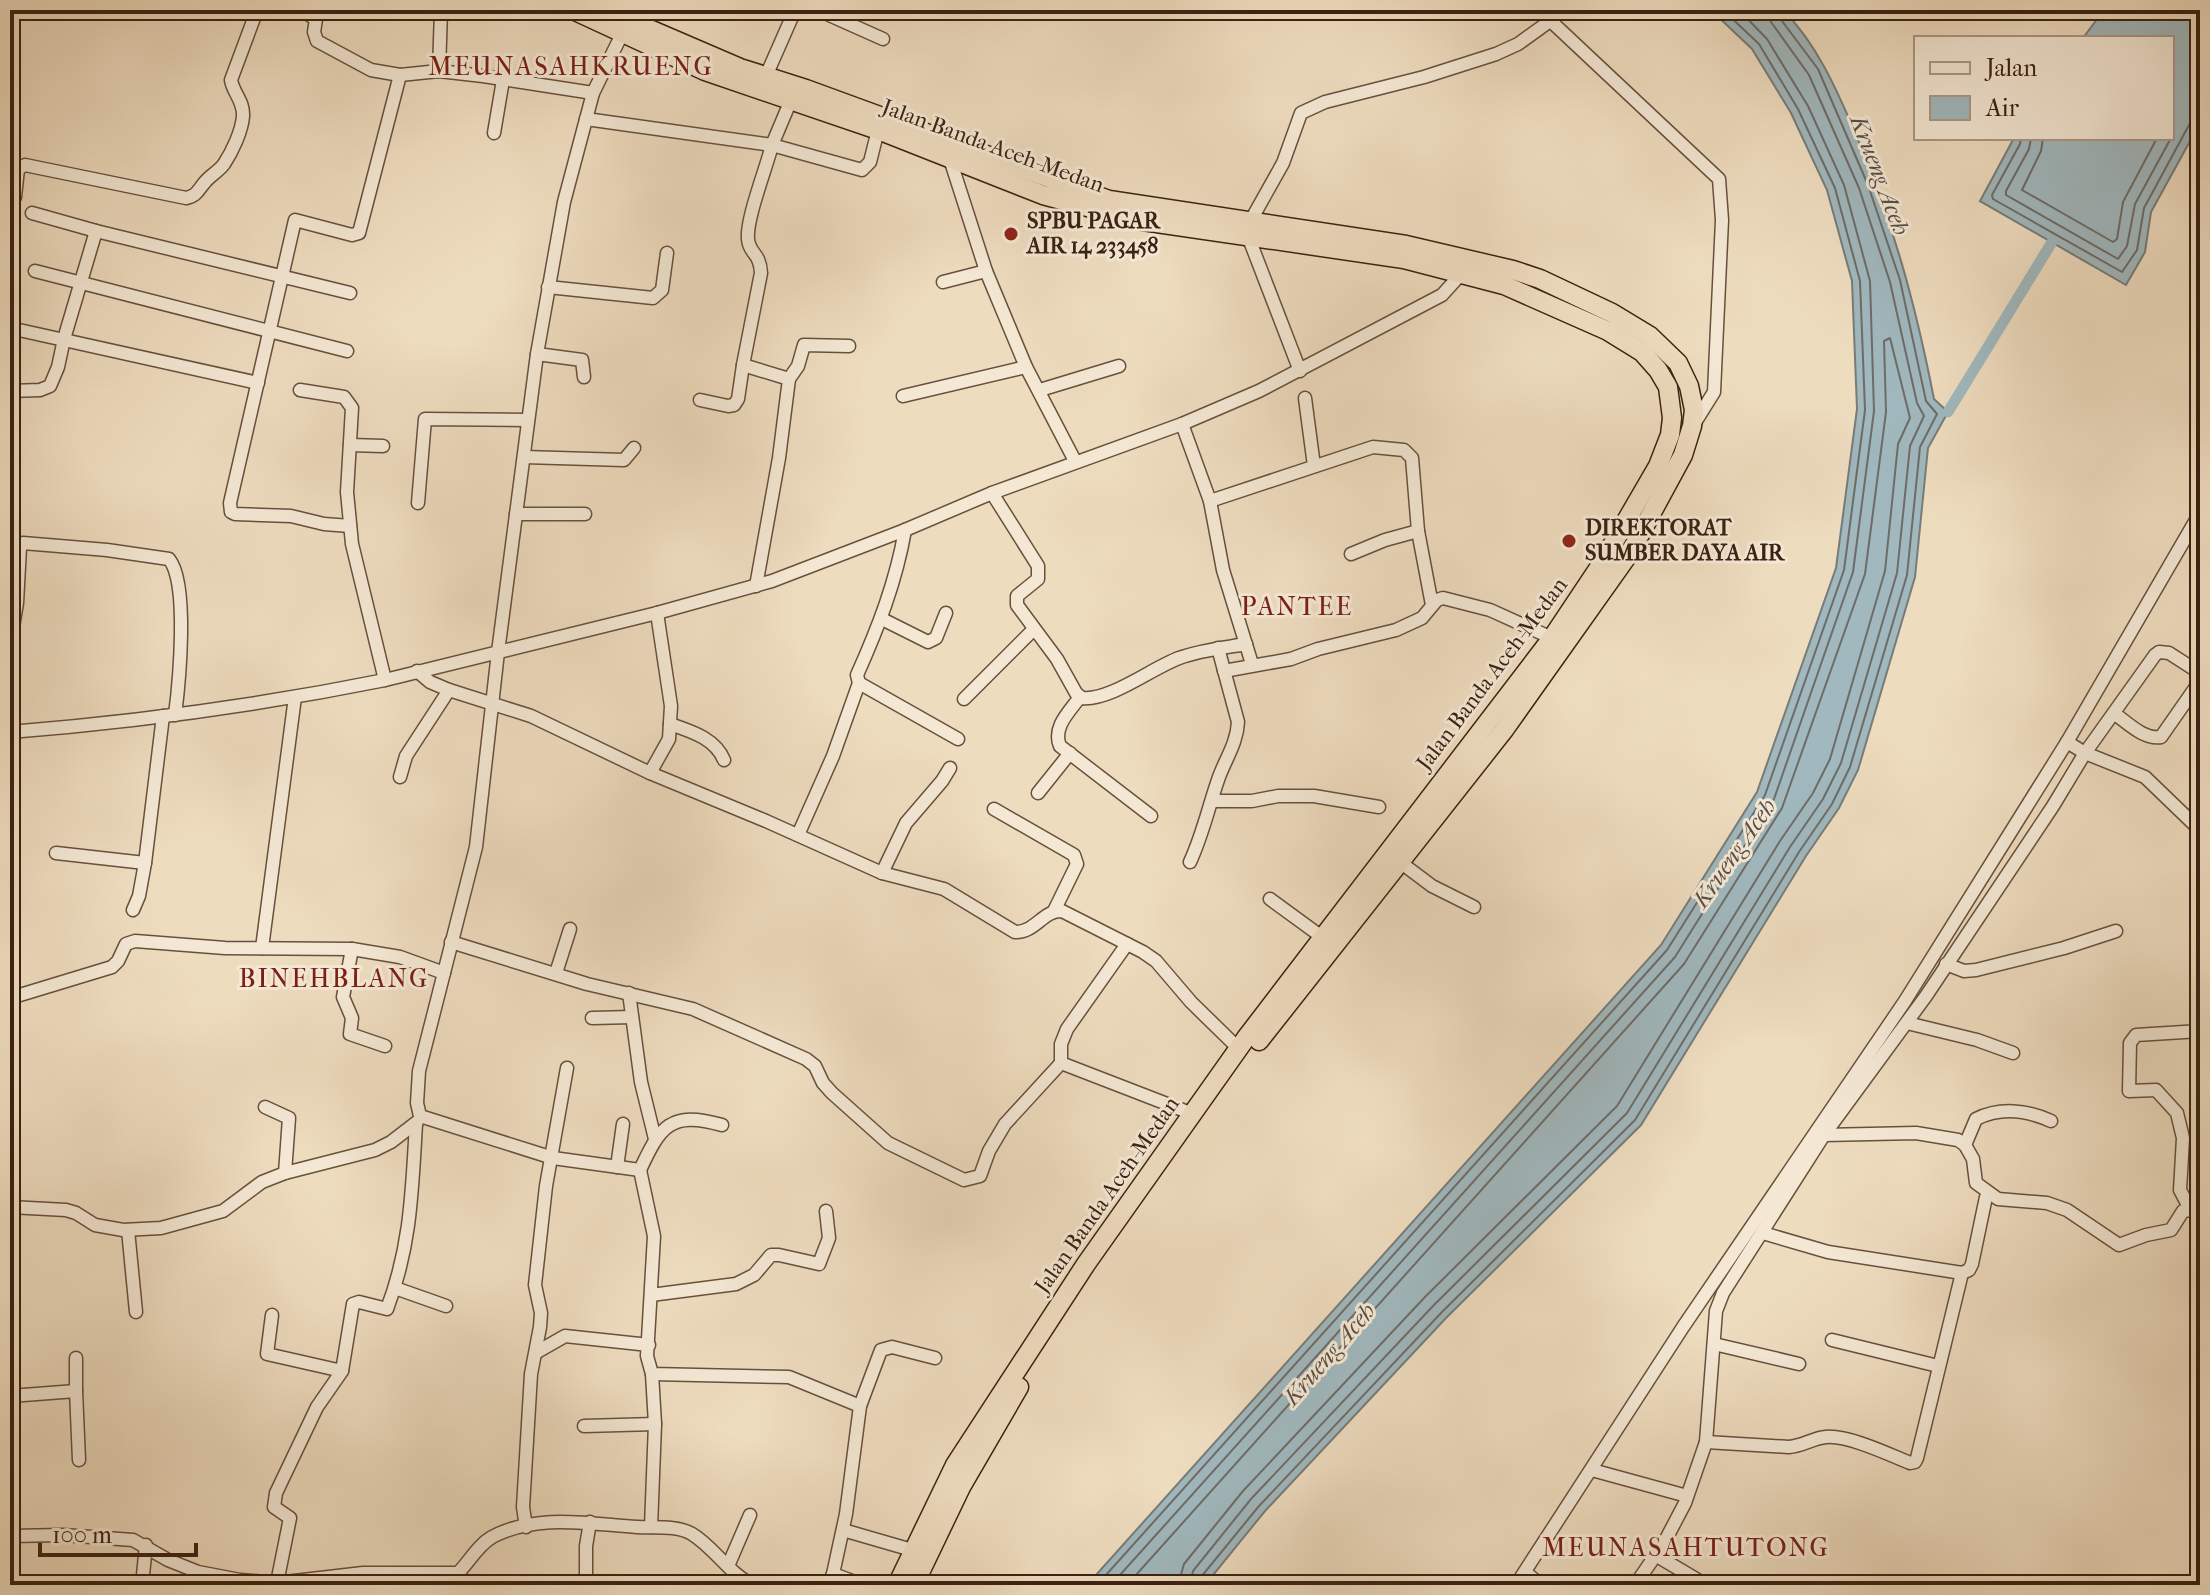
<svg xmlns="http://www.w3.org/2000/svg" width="2210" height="1595" font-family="'IM FELL French Canon',serif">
  <rect width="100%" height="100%" fill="#eedcbf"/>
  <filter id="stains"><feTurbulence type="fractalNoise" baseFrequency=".0025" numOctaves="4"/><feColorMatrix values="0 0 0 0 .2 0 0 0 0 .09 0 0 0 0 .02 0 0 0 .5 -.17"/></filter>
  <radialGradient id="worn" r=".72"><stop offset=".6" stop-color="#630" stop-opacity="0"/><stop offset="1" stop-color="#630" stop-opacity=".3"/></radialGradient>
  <g fill="#a0b8be" stroke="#777c79" stroke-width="2">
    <path d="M 1711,10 L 1783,10 C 1816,43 1836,88 1854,130 C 1893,222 1915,302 1934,399 L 1948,412 L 1928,448 L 1915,577 L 1858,770 L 1839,808 L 1806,856 L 1641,1125 L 1446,1318 L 1265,1511 L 1205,1585 L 1087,1585 L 1661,945 L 1757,792 L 1836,568 L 1857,409 L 1852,281 L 1827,190 L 1791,113 L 1752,49 Z"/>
    <polygon points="2104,10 2200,10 2200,123 2151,212 2145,252 2126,285 1980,201 2014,138 2172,138 2172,38 2083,38"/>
  </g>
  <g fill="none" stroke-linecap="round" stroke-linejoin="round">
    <g stroke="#6d6c68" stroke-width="2">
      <polyline points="2021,138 2020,144 1992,195 1993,199 2122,272 2137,250 2144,208 2189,125 2200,121"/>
      <polyline points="2031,138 2029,149 2006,191 2006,195 2118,259 2127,246 2135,204 2171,138"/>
      <polyline points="2043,138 2041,151 2022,190 2113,242 2117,239 2123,202 2157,138"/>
      <polyline points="1097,1585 1667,950 1765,795 1844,570 1865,410 1860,281 1835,188 1798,109 1759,44 1723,10"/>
      <polyline points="1111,1585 1675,957 1774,799 1853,572 1874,411 1870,281 1844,185 1808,106 1767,39 1739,10"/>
      <polyline points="1127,1585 1684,964 1782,808 1865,574 1886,412 1884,341 1890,338 1910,418 1898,444 1885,571 1830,759 1813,793 1780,841 1617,1106 1425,1297 1243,1491 1184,1564 1178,1585"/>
      <polyline points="1190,1585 1193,1571 1251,1499 1433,1306 1627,1113 1790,847 1823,799 1841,763 1897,573 1910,446 1924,416 1917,403 1890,282 1859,188 1809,75 1771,22 1768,10"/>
      <polyline points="1200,1585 1201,1577 1259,1506 1441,1313 1635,1120 1799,852 1832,804 1850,767 1907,575 1920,447 1937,414 1926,401 1900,280 1868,185 1818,69 1779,17 1778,10"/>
    </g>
    <polyline stroke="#a0b8be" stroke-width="11" points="1948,412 2052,242"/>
    <defs>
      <g id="minor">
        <polyline points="301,10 316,19 314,32 317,41 371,70 400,75 439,71 483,76 593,93"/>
        <polyline points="818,10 883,39"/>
        <polyline points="1539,10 1719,179 1722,220 1714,392 1694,424"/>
        <path d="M 622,34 L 593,93 L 564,202 L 537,354 L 498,652 L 476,847 L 419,1071 L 417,1103 L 420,1116 L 553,1158 L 640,1170 C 660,1127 670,1110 722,1125"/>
        <polyline points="439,71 441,10"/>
        <polyline points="766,76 795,10"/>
        <polyline points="586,119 772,145 791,100"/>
        <polyline points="494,133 503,80"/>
        <polyline points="950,159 986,271 1026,367 1075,461"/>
        <path d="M 10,203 L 15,197 L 18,169 L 25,165 L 186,198 C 197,196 198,190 205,182 C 211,175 219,171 224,164 C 232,152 242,131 243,116 C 244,101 233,93 231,80 L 257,10"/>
        <polyline points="32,213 96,231 350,293"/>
        <polyline points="35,271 347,351"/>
        <polyline points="943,282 986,271"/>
        <polyline points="548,287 653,298 662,290 667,253"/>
        <polyline points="10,328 258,383"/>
        <polyline points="537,354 582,360 584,377"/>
        <polyline points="1300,371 1248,236 1250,222 1283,163 1301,113 1325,102 1424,77 1496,54 1518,44 1550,21"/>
        <polyline points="789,379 798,366 804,345 849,346"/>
        <polyline points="300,390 344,397 352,408 347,492 352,544 385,680"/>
        <polyline points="1040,390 1119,366"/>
        <polyline points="10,391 40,390 50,386 58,367 64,339 96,231"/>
        <polyline points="903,396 1026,367"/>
        <polyline points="1305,398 1314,466"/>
        <polyline points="700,400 728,406 734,405 738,399 743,365"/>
        <polyline points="1182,424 1210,501 1223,570 1252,664"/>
        <polyline points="350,445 383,446"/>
        <polyline points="524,457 624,460 634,448"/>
        <path d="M 992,493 L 1038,566 L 1038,579 L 1017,596 L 1017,605 L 1057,659 L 1076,693 L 1082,698 C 1110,701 1152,668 1179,658 C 1201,650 1223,648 1246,644"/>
        <polyline points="1210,501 1373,447 1404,450 1412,458 1418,531 1432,605"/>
        <polyline points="418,503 425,419 528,420"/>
        <polyline points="516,514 585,514"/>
        <polyline points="350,526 324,524 291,516 235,514 231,512 230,503 295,220 352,235 359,233 400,75"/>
        <polyline points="1351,554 1385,540 1418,531"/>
        <path d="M 756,586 L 779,458 L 789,379 L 743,365 L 761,273 C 760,252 749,254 748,239 C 746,219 766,169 772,145 L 862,170 L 870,162 L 878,130"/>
        <polyline points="882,619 928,642 936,638 946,613"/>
        <path d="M 10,645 L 17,603 L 20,548 L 23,543 L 107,550 L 169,559 C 189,583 179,684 175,715"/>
        <path d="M 417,671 L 430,682 L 449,690 L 531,716 L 650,773 L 766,821 L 882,873 L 944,889 L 1015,932 C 1035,933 1043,910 1062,911 L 1143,952 L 1156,961 L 1191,1002 L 1239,1049"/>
        <polyline points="1224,671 1291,659 1318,649 1396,630 1422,618 1437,600 1443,598 1490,610 1552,638"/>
        <polyline points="859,683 958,739"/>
        <path d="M 1080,697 C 1070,711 1052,727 1060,746 L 1151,816"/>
        <polyline points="964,699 1033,630"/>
        <path d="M 2115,714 C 2128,723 2144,740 2161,737 L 2200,681"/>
        <path d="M 670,724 C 690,731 715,738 724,760"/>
        <path d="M 10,732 C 136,722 261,705 385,680 L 657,613 L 772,581 L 905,530 L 992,493 L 1182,424 L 1259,391 L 1442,295 L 1461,274"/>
        <polyline points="2067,742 2085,753 2145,777 2200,830"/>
        <polyline points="650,773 669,739 671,706 657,613"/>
        <polyline points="400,777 406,756 449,690"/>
        <polyline points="1038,793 1070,753"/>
        <polyline points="10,795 14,732"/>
        <polyline points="1212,801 1252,801 1278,796 1314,796 1379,807"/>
        <polyline points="994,809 1074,855 1077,864 1054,911"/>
        <path d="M 798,835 L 833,756 L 859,683 L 857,675 C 878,628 896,582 905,530"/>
        <polyline points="56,853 145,863"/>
        <path d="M 1190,862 C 1203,834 1209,805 1219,777 C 1226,758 1237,743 1238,722 L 1218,648"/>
        <polyline points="1400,862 1432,886 1474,907"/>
        <polyline points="882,873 906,823 942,781 950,768"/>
        <polyline points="1270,899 1322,937"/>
        <polyline points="133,910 139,896 145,863 163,716"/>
        <polyline points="451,942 587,984 693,1009 806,1059 815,1066 823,1083 832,1093 888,1143 964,1180 980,1176 989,1151 1005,1124 1061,1063"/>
        <polyline points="262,948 295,697"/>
        <polyline points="352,949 343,997 352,1018 350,1034 385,1046"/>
        <polyline points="1946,964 1964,971 1976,970 2064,948 2116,931"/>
        <polyline points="556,973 570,929"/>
        <polyline points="629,993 641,1082 655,1139"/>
        <polyline points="10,998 112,967 118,961 126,944 135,941 225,948 352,949 400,957 444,973"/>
        <polyline points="592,1018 632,1017"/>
        <polyline points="1907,1023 1977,1040 2013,1053"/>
        <polyline points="1061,1063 1193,1114"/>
        <polyline points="1061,1063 1061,1044 1067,1029 1127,944"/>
        <polyline points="265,1107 289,1118 285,1173"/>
        <polyline points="1824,1135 1916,1133 1958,1140 1965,1145 1973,1159 1976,1183 1998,1199 2047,1203 2067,1210 2119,1245 2146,1235 2171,1230 2183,1211 2200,1209"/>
        <path d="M 1965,1145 L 1976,1119 C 2000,1107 2027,1110 2051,1121"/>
        <polyline points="617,1167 623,1124"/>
        <polyline points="640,1170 654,1236 647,1356 652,1374 789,1377 860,1406"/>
        <polyline points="10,1207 66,1210 76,1213 95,1225 123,1230 161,1228 223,1211 262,1182 285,1173 375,1150 391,1142 417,1122"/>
        <polyline points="2190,1209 2180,1190 2183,1138 2177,1113 2156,1090 2129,1091 2130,1043 2136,1035 2200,1031"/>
        <polyline points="128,1230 136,1312"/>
        <polyline points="1962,1273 1969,1270 1972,1264 1986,1197"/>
        <polyline points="395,1288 446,1306"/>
        <polyline points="651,1295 736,1284 754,1275 771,1255 779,1255 819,1264 829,1238 826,1211"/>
        <polyline points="272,1315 267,1354 342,1371"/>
        <polyline points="1832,1340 1938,1366"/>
        <polyline points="1714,1344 1799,1364"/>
        <polyline points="537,1352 565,1336 649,1345"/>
        <polyline points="76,1358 76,1391"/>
        <polyline points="10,1396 76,1391 79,1460"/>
        <polyline points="584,1426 655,1424"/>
        <path d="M 1706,1442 L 1789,1447 C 1803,1446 1813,1438 1826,1437 C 1848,1435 1888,1454 1910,1463 L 1915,1462 L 1917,1458 L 1962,1273 L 1828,1252 L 1763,1233"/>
        <polyline points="1592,1470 1687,1496"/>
        <polyline points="526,1527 523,1507 531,1374 540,1327 541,1313 535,1285 546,1186 567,1068"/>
        <polyline points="651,1527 655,1424 652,1374"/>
        <polyline points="843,1530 912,1550"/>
        <path d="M 10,1536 L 63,1535 L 133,1540 L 168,1560 L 198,1572 L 240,1580 L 277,1583 L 363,1573 L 458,1573 C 470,1561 477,1546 492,1537 C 537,1513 590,1524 637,1527 C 655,1528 677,1525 692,1534 C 715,1548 729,1574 753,1585"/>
        <polyline points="1657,1556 1706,1585"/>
        <polyline points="728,1566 750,1515"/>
        <polyline points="1525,1572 1541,1585"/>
        <polyline points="833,1574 846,1514 860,1406 881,1350 892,1347 935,1358"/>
        <path d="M 277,1583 L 290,1518 L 274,1507 L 276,1493 L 317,1407 L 342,1371 L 353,1304 L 359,1302 L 387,1309 C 411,1246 412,1190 416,1124"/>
        <polyline points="142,1585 146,1545"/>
        <polyline points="586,1585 586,1546 590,1522"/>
        <polyline points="828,1585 833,1574 863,1585"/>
        <polyline points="1516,1585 1683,1327 1905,1001 2067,742 2200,513"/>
        <polyline points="1635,1585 1664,1543 1685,1503 1706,1442 1716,1311 1723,1293 1824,1135 1926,996 2053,806 2085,753 2155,655 2159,652 2169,653 2200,673"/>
      </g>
      <g id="highway">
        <polyline points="573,10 705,71 878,130 1043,195 1136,220 1404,259 1504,285 1608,331 1642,352 1658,370 1668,387 1672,418 1670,435 1658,466 1600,566 1552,638 1246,1038 1086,1264 955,1465 897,1585"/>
        <polyline points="605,10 740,68 806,89 1109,200 1406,245 1513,270 1540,279 1612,313 1650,336 1678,363 1689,386 1694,410 1692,426 1683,455 1631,551 1504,730 1259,1041"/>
        <polyline points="914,1585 961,1487 1019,1387"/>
      </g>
    </defs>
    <use href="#minor" stroke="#67503c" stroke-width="15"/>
    <use href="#highway" stroke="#3a2111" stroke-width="21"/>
    <use href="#minor" stroke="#f4e8d5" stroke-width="12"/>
    <use href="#highway" stroke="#eedcbf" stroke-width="18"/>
  </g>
  <g fill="#8f2418" stroke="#f4e8d5" stroke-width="3">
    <circle cx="1011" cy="234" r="8"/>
    <circle cx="1569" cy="541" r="8"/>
  </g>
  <g text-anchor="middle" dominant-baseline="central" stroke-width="6" stroke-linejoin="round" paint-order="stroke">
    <g font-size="22" fill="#3a2111" stroke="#f4e8d5">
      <text transform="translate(993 146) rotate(20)">Jalan Banda Aceh-Medan</text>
      <text transform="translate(1492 674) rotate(-53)">Jalan Banda Aceh-Medan</text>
      <text transform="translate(1107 1195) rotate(-55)">Jalan Banda Aceh-Medan</text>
    </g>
    <g font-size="22" font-weight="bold" fill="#3a2111" stroke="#f4e8d5" text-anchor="start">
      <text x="1027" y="221">SPBU PAGAR<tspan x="1027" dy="25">AIR 14 233458</tspan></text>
      <text x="1585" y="528">DIREKTORAT<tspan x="1585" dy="25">SUMBER DAYA AIR</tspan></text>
    </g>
    <g font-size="24" font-style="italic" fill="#594e45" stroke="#f4e8d5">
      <text transform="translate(1880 175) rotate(69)">Krueng Aceh</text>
      <text transform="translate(1734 853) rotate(-55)">Krueng Aceh</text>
      <text transform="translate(1329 1354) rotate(-49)">Krueng Aceh</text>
    </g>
    <g font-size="26" letter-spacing="2" fill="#7a1f14" stroke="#f4e8d5">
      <text x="571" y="66">MEUNASAHKRUENG</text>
      <text x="1297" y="606">PANTEE</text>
      <text x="334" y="978">BINEHBLANG</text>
      <text x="1686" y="1547">MEUNASAHTUTONG</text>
    </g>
  </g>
  <rect width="2210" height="1595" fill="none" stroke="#eedcbf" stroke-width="40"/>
  <rect x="12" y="12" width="2186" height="1571" fill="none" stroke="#3a2111" stroke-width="4"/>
  <rect x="20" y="20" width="2170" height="1555" fill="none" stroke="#3a2111" stroke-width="2"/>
  <rect x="1914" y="36" width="260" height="104" fill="#f4e8d5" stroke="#aa9887" stroke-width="2"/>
  <rect x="1930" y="62" width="40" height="12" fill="#f4e8d5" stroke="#aa9887" stroke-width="2"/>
  <text x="1986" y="76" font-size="24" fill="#3a2111">Jalan</text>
  <rect x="1930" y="96" width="40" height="24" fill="#a0b8be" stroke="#aa9887" stroke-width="2"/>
  <text x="1986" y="116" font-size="24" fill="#3a2111">Air</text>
  <path d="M40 1543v12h156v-12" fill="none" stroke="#3a2111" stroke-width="4"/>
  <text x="52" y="1543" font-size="24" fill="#3a2111" stroke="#f4e8d5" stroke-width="6" paint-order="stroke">100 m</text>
  <rect width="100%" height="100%" filter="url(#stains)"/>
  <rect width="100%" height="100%" fill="url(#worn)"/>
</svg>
